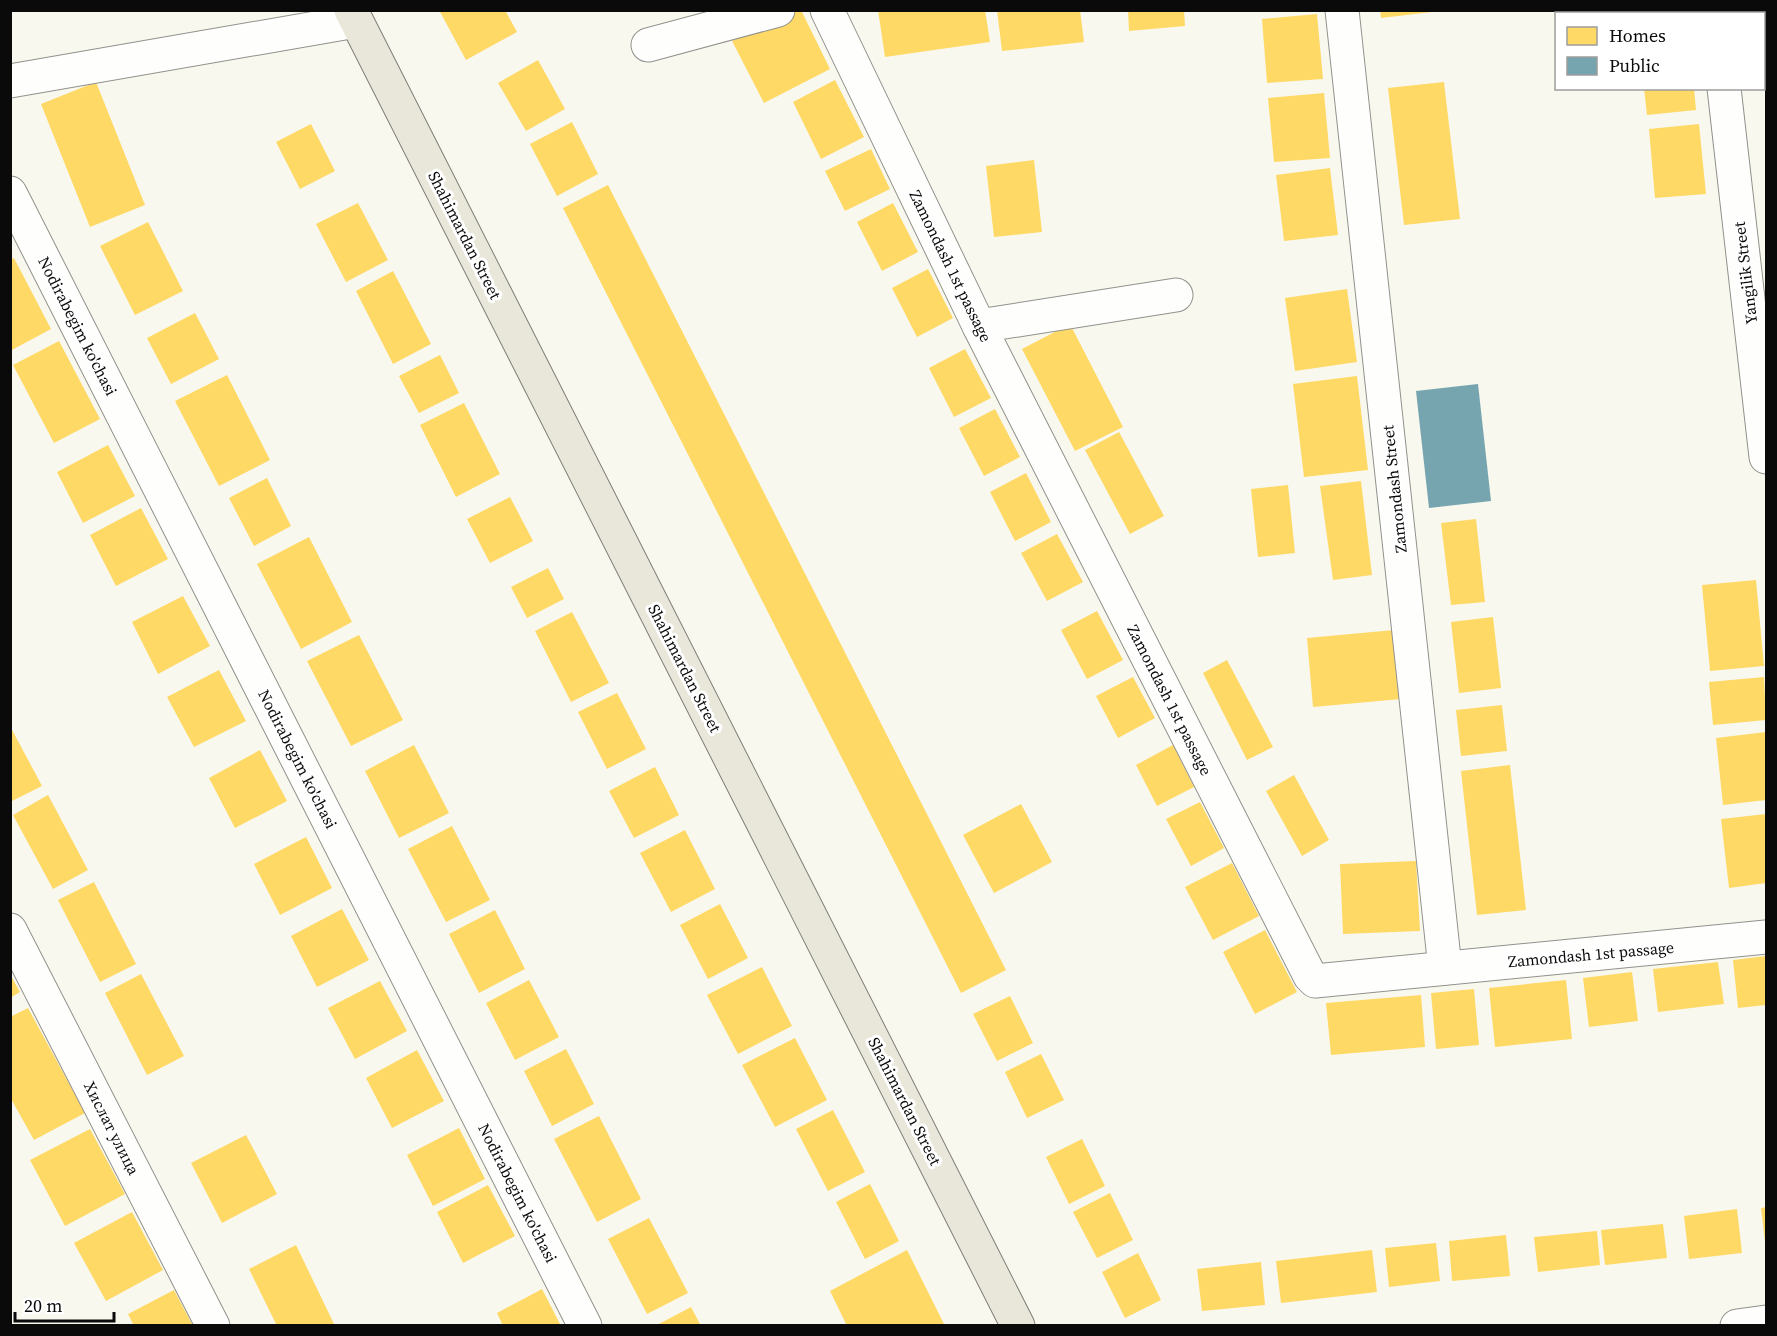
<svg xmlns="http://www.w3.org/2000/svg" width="1777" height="1336" font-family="'Source Serif 4',serif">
  <rect width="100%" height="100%" fill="#f8f8ee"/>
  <g fill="#ffd966">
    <polygon points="439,10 505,10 517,32 466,60"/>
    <polygon points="792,10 801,10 830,69 764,103 732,41"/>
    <polygon points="878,10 985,10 990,42 885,57"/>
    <polygon points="997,10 1080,10 1084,42 1002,51"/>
    <polygon points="1128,10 1184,10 1185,26 1129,31"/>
    <polygon points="1380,10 1432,10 1432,12 1381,18"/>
    <polygon points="1646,10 1684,10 1684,14 1647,14"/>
    <polygon points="1317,14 1323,79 1267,83 1262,19"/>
    <polygon points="1766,15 1766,39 1765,39 1764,16"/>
    <polygon points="538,60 565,109 526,131 498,83"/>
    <polygon points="835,80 864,137 821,159 793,102"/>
    <polygon points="96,82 145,205 90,227 41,104"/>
    <polygon points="1444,82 1460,219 1404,225 1388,88"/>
    <polygon points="1644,88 1694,88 1696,110 1647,115"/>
    <polygon points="1324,93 1330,158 1274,162 1268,98"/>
    <polygon points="572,122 598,174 557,196 530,144"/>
    <polygon points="311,124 335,171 300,189 276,142"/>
    <polygon points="1699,124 1706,194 1655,198 1649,129"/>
    <polygon points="871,149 890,189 845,211 825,171"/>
    <polygon points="1034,160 1042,232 994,237 986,166"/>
    <polygon points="1330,168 1338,235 1284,241 1276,175"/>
    <polygon points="608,185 1006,970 961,993 563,208"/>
    <polygon points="358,203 388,260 346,282 316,224"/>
    <polygon points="893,203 918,252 882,271 857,222"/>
    <polygon points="148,222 183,291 135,315 100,246"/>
    <polygon points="14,258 51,329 10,351 10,260"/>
    <polygon points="928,269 953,318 917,337 892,288"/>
    <polygon points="393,271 431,344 393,364 356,291"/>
    <polygon points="1347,289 1357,362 1295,371 1285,298"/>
    <polygon points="195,313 219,359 171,384 147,338"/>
    <polygon points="1070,324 1123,427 1075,451 1022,349"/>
    <polygon points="59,341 100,419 54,443 13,365"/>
    <polygon points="965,349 991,398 954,417 929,368"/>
    <polygon points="440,355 459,393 419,413 399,376"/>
    <polygon points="227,375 270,460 219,486 175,401"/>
    <polygon points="1357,376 1368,470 1304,477 1293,384"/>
    <polygon points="464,403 500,474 456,497 420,425"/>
    <polygon points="995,409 1020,457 984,476 959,428"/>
    <polygon points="1119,432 1164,516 1130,534 1085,450"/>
    <polygon points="108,445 135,496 83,523 57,472"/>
    <polygon points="1026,473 1051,522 1015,541 990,492"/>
    <polygon points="267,478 291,526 254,546 229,498"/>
    <polygon points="1361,481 1372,575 1333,580 1320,486"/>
    <polygon points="1288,485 1295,553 1258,557 1251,489"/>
    <polygon points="510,497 533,541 490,563 467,519"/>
    <polygon points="141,508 168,559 116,586 90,535"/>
    <polygon points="1476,519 1485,602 1451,605 1441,523"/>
    <polygon points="1057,534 1083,582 1047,601 1021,553"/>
    <polygon points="309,537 352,622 301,649 257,564"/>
    <polygon points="548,568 564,599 527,618 511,587"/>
    <polygon points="1756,580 1764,666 1710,671 1702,585"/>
    <polygon points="183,596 210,646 158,674 132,622"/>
    <polygon points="1097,611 1123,660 1087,679 1061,630"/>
    <polygon points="572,612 609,683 571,702 535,631"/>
    <polygon points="1493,617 1501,688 1459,693 1451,622"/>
    <polygon points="1394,630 1401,699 1313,707 1307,638"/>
    <polygon points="359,635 403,720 351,746 307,661"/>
    <polygon points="1227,660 1273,747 1247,760 1203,673"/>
    <polygon points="219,670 246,721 194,747 167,697"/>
    <polygon points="1133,677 1155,718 1118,738 1096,696"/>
    <polygon points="1764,677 1766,720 1713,725 1709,682"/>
    <polygon points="617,693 646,749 607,769 578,712"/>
    <polygon points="1502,705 1507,751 1461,756 1456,710"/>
    <polygon points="10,726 42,786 10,802"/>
    <polygon points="1766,732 1766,800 1723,805 1716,738"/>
    <polygon points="414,745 449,813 399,838 365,771"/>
    <polygon points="1173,745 1194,787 1157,806 1136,765"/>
    <polygon points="260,750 287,801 235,828 209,778"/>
    <polygon points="1510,765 1526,910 1477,915 1461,771"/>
    <polygon points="655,767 679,815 634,838 609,791"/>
    <polygon points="1294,775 1329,840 1302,856 1266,791"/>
    <polygon points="48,795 88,870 53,889 13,815"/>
    <polygon points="1200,802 1224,848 1191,866 1166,819"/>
    <polygon points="1021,804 1052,862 994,893 963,835"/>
    <polygon points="1766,814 1766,883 1729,888 1721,819"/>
    <polygon points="452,826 490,900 446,922 408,849"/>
    <polygon points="685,830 715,889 671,912 640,853"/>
    <polygon points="306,837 332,888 280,915 254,864"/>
    <polygon points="1416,861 1420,931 1343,934 1340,864"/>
    <polygon points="1232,863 1259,916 1213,940 1185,887"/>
    <polygon points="94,882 136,964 100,982 58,900"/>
    <polygon points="720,904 748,958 708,979 680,925"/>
    <polygon points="342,909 369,960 317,987 291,936"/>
    <polygon points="495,910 525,969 479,993 449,934"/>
    <polygon points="1265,930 1297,992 1255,1014 1223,952"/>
    <polygon points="1766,956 1766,1005 1738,1008 1733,960"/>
    <polygon points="1718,962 1724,1004 1658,1012 1653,969"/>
    <polygon points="762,967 792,1026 738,1054 707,995"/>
    <polygon points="1632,972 1638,1021 1589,1027 1583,978"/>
    <polygon points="10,974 20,992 10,998"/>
    <polygon points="141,974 184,1056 147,1075 105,993"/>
    <polygon points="529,980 559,1037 515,1060 486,1003"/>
    <polygon points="1566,980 1572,1039 1495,1047 1489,988"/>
    <polygon points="380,981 407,1031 355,1059 328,1008"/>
    <polygon points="1474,989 1479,1045 1436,1049 1431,993"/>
    <polygon points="1421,995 1425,1047 1331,1055 1326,1003"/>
    <polygon points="1010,996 1033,1043 997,1061 973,1014"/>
    <polygon points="28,1008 85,1113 34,1140 10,1097 10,1017"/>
    <polygon points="795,1038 827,1100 775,1127 742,1065"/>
    <polygon points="566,1049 594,1104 552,1126 524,1071"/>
    <polygon points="417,1050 444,1101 392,1128 366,1078"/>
    <polygon points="1041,1054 1064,1100 1027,1118 1005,1072"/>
    <polygon points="833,1110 865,1172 828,1191 796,1129"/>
    <polygon points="599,1116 641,1199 597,1222 554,1139"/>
    <polygon points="459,1128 485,1179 433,1206 407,1155"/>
    <polygon points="90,1129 125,1194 65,1226 30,1160"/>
    <polygon points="246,1135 277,1194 222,1223 191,1163"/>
    <polygon points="1082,1139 1105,1186 1069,1204 1046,1157"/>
    <polygon points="870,1184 899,1241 865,1259 836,1202"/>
    <polygon points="488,1185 515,1236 463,1263 437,1212"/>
    <polygon points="1110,1193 1133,1240 1097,1258 1073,1212"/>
    <polygon points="1766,1207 1766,1242 1765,1242 1761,1208"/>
    <polygon points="1737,1209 1742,1253 1689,1259 1684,1216"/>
    <polygon points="132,1212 163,1270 106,1301 74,1243"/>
    <polygon points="649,1218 688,1293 647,1314 608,1239"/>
    <polygon points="1663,1224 1667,1258 1605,1265 1601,1230"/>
    <polygon points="1597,1231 1600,1265 1538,1272 1534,1237"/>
    <polygon points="1506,1235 1510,1276 1452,1281 1449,1241"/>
    <polygon points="1436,1243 1440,1281 1389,1287 1385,1248"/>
    <polygon points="296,1245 335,1326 277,1326 249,1269"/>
    <polygon points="907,1250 945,1326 847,1326 830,1291"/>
    <polygon points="1372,1250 1377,1292 1281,1303 1276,1261"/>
    <polygon points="1138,1253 1161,1300 1125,1318 1102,1272"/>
    <polygon points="1261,1262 1265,1305 1202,1311 1197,1269"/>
    <polygon points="542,1289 561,1326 503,1326 497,1313"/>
    <polygon points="174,1290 193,1326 134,1326 128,1314"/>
    <polygon points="691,1307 701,1326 655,1326"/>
  </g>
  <polygon fill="#76a5af" points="1478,384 1491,501 1429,508 1416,391"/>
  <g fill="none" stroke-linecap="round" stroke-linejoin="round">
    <defs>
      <g id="minor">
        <polyline points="827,10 979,326 1310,976 1315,981 1766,937"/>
        <polyline points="1342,10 1445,968"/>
        <polyline points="1715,10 1716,14"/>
        <polyline points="648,45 778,10"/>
        <polyline points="10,81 356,21"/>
        <polyline points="1724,88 1766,457"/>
        <polyline points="10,193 585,1326"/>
        <polyline points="979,326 1176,295"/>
        <polyline points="10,930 213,1326"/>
        <polyline points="1737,1326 1766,1322"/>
      </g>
      <polyline id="major" points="351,10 1018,1326"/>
    </defs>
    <use href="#minor" stroke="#91918d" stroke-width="35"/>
    <use href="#major" stroke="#7e7e7a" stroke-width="35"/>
    <use href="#minor" stroke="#fefefc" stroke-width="33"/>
    <use href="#major" stroke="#e9e7d9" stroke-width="33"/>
  </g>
  <g text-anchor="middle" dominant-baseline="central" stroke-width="6" stroke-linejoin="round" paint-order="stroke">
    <g font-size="16" fill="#0a0a0a" stroke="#fff">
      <text transform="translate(465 235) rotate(63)">Shahimardan Street</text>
      <text transform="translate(951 266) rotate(64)">Zamondash 1st passage</text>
      <text transform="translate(1745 273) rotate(-97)">Yangilik Street</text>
      <text transform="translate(78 326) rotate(63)">Nodirabegim ko'chasi</text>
      <text transform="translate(1394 489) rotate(-96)">Zamоndash Street</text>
      <text transform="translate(685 668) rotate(63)">Shahimardan Street</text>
      <text transform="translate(1170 700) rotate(63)">Zamondash 1st passage</text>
      <text transform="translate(298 759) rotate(63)">Nodirabegim ko'chasi</text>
      <text transform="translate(1591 954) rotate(-5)">Zamondash 1st passage</text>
      <text transform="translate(905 1101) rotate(63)">Shahimardan Street</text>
      <text transform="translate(112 1128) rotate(63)">Хислат улица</text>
      <text transform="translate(518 1193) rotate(63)">Nodirabegim ko'chasi</text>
    </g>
  </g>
  <rect width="1777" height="1336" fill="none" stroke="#0a0a0a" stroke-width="24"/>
  <rect x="1555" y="12" width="210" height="78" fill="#ffffff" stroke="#9d9d9d" stroke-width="1.5"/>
  <rect x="1567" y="27" width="30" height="18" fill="#ffd966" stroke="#9d9d9d" stroke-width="1.5"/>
  <text x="1609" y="42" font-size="18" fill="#0a0a0a">Homes</text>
  <rect x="1567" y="57" width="30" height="18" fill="#76a5af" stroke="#9d9d9d" stroke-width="1.5"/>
  <text x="1609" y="72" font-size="18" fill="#0a0a0a">Public</text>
  <path d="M15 1312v9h99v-9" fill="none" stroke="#0a0a0a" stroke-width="3"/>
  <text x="24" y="1312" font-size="18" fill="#0a0a0a" stroke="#ffffff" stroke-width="4.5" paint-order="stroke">20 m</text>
</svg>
